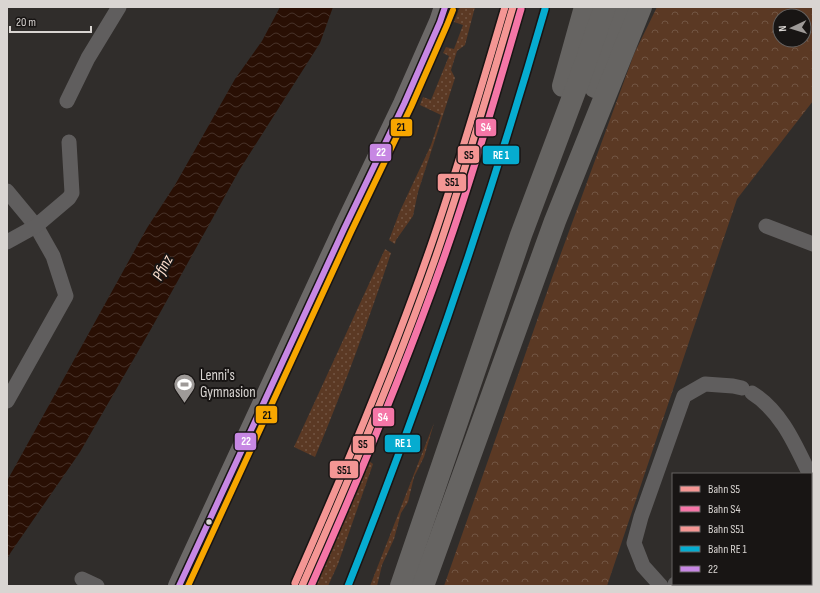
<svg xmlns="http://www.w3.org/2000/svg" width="820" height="593" font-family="'Sofia Sans Condensed',sans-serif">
  <defs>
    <pattern id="grass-dots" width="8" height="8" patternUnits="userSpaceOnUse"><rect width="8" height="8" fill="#5b3924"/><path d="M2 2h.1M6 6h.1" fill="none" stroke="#725543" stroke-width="1.8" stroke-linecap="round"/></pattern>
    <pattern id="forest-crowns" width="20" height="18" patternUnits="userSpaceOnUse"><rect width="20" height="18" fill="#5b3924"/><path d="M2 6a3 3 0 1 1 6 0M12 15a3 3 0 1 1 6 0" fill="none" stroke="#725543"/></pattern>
    <pattern id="water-waves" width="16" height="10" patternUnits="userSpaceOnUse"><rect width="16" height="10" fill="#290f04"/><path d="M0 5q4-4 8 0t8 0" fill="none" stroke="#473128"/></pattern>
  </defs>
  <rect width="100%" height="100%" fill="#302d2b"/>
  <g fill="url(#grass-dots)">
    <polygon points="460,7 475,7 465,45 457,51 451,70 455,78 418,192 413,216 396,240 395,244 389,240 400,211 431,145 441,115 420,105 423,97 431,100 449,56 443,53 446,47 454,49 463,25 454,22"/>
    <path d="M 385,249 L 391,253 C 368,322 343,390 315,457 L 294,447 Z"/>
    <polygon points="434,423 424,457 414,477 408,502 401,513 394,539 382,565 377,586 370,586"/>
    <polygon points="369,461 373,464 338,564 328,586 313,586"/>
  </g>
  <path fill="url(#forest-crowns)" fill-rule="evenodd" d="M 657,7 L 813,7 L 813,101 L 737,199 L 607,586 L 444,586 L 553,275 L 634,54 ZM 780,16 L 804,16 L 804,40 L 780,40 Z"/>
  <polygon fill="url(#water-waves)" points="280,7 333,7 320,43 240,169 151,329 80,452 11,552 7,559 7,481 147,228 175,185 235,79 262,41"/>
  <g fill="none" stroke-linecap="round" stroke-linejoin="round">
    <g stroke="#605e5e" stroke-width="15">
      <polyline points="67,101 88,58 119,7"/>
      <polyline points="7,191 36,226 53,256 66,296 7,401"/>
      <polyline points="766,226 813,244"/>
      <polyline points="7,242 36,226 69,198 72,193 69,142"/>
      <path d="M 752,393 C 781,411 795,444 809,473"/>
      <polyline points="82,579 97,586"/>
      <polyline points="728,584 734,586"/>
      <polyline points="661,586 643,566 634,543 641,517 684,396 705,384 733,386 742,388"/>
      <polyline points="675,586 675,584"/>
      <polyline points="765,586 765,584"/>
    </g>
    <polyline stroke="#6c6968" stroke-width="22" points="179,586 344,229 404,104 440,22 445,7"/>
    <g stroke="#666462" stroke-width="22">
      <polyline points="563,86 585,7"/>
      <polyline points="595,87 621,7"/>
      <polyline points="401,586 521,235 580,78 605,7"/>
      <polyline points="423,586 555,221 641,7"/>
    </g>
    <defs>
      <polyline id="bus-1" points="179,586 344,229 404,104 440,22 445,7"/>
      <polyline id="bus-2" points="188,586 351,232 411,107 447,25 453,10"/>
    </defs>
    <use href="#bus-1" stroke="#181514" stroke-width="9"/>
    <use href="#bus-2" stroke="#181514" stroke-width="9"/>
    <use href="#bus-1" stroke="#c787e3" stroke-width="6"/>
    <use href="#bus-2" stroke="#f7a600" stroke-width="6"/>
    <defs>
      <path id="rail-1" d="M 302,586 C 350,478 396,370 435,259 C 464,176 488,91 513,7"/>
      <path id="rail-2" d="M 311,586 C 358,480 403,373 442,263 C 472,179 496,94 521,9"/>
      <path id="rail-3" d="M 295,583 C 342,476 388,368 427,257 C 456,175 480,91 505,7"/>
      <path id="rail-4" d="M 348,586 C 423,397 489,204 545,9"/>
    </defs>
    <use href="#rail-1" stroke="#181514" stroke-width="10"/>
    <use href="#rail-2" stroke="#181514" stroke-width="10"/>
    <use href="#rail-3" stroke="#181514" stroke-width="10"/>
    <use href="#rail-4" stroke="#181514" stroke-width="10"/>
    <use href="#rail-1" stroke="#f49694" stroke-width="7"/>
    <use href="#rail-2" stroke="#f576a7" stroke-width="7"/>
    <use href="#rail-3" stroke="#f49694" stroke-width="7"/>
    <use href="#rail-4" stroke="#06acd0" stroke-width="7"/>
  </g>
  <defs>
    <symbol id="stadium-pin" viewBox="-11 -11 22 30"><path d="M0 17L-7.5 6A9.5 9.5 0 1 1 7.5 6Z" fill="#9e9a98" stroke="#181514"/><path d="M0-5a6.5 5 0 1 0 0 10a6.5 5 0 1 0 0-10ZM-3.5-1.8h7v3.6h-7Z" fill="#fff"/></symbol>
  </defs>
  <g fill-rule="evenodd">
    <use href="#stadium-pin" x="172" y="372" width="25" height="34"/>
  </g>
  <circle fill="#d9d5d2" stroke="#181514" stroke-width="1.5" cx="209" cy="522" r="3.5"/>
  <g text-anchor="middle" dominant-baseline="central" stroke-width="4" stroke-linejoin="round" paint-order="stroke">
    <g font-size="15" fill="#d9d5d2" stroke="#181514" text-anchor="start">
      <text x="200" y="375">Lenni's<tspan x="200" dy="17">Gymnasion</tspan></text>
    </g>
    <g font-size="16" font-style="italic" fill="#fbdecd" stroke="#181514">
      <text transform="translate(163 268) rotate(-62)">Pfinz</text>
    </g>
  </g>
  <g stroke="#181514" stroke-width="1.5">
    <rect x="390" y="118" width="23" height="19" rx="4" fill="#f7a600"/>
    <rect x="475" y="118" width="22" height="19" rx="4" fill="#f576a7"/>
    <rect x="369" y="143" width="23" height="19" rx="4" fill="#c787e3"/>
    <rect x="457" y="145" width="23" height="19" rx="4" fill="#f49694"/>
    <rect x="482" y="145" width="38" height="20" rx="4" fill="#06acd0"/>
    <rect x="437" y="173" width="30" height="19" rx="4" fill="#f49694"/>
    <rect x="255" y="405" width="23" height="19" rx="4" fill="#f7a600"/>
    <rect x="372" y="407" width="23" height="20" rx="4" fill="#f576a7"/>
    <rect x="234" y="432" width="23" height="19" rx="4" fill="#c787e3"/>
    <rect x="384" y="434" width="37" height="19" rx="4" fill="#06acd0"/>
    <rect x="352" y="435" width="23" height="19" rx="4" fill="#f49694"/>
    <rect x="329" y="460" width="30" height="19" rx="4" fill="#f49694"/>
  </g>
  <g font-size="11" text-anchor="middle" font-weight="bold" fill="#fff">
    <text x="486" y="131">S4</text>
    <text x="381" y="156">22</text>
    <text x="501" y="159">RE 1</text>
    <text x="383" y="421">S4</text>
    <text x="246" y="445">22</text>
    <text x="403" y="447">RE 1</text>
  </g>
  <g font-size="11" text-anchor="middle" font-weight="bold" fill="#111">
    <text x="401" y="131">21</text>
    <text x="469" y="159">S5</text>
    <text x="452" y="186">S51</text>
    <text x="267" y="419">21</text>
    <text x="363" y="448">S5</text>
    <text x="344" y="474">S51</text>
  </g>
  <rect width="820" height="593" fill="none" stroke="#d9d5d2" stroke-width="16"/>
  <rect x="672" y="473" width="140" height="112" fill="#181514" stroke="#656260"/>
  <rect x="680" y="486" width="20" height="6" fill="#f49694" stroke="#656260"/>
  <text x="708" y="493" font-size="12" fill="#d9d5d2">Bahn S5</text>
  <rect x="680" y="506" width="20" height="6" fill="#f576a7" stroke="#656260"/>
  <text x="708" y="513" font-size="12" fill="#d9d5d2">Bahn S4</text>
  <rect x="680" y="526" width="20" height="6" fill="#f49694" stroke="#656260"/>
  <text x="708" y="533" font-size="12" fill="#d9d5d2">Bahn S51</text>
  <rect x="680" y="546" width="20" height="6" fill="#06acd0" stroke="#656260"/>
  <text x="708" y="553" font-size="12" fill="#d9d5d2">Bahn RE 1</text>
  <rect x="680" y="566" width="20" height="6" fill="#c787e3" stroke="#656260"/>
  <text x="708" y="573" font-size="12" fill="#d9d5d2">22</text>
  <g transform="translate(792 28) rotate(266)"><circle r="19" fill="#181514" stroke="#656260"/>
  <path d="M0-3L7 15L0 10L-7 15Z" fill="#9e9a98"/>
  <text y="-6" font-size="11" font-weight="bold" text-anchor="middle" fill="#d9d5d2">N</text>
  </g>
  <path d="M10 26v6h81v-6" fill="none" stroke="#d9d5d2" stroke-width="2"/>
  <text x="16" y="26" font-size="12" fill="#d9d5d2" stroke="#181514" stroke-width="3" paint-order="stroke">20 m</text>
</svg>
